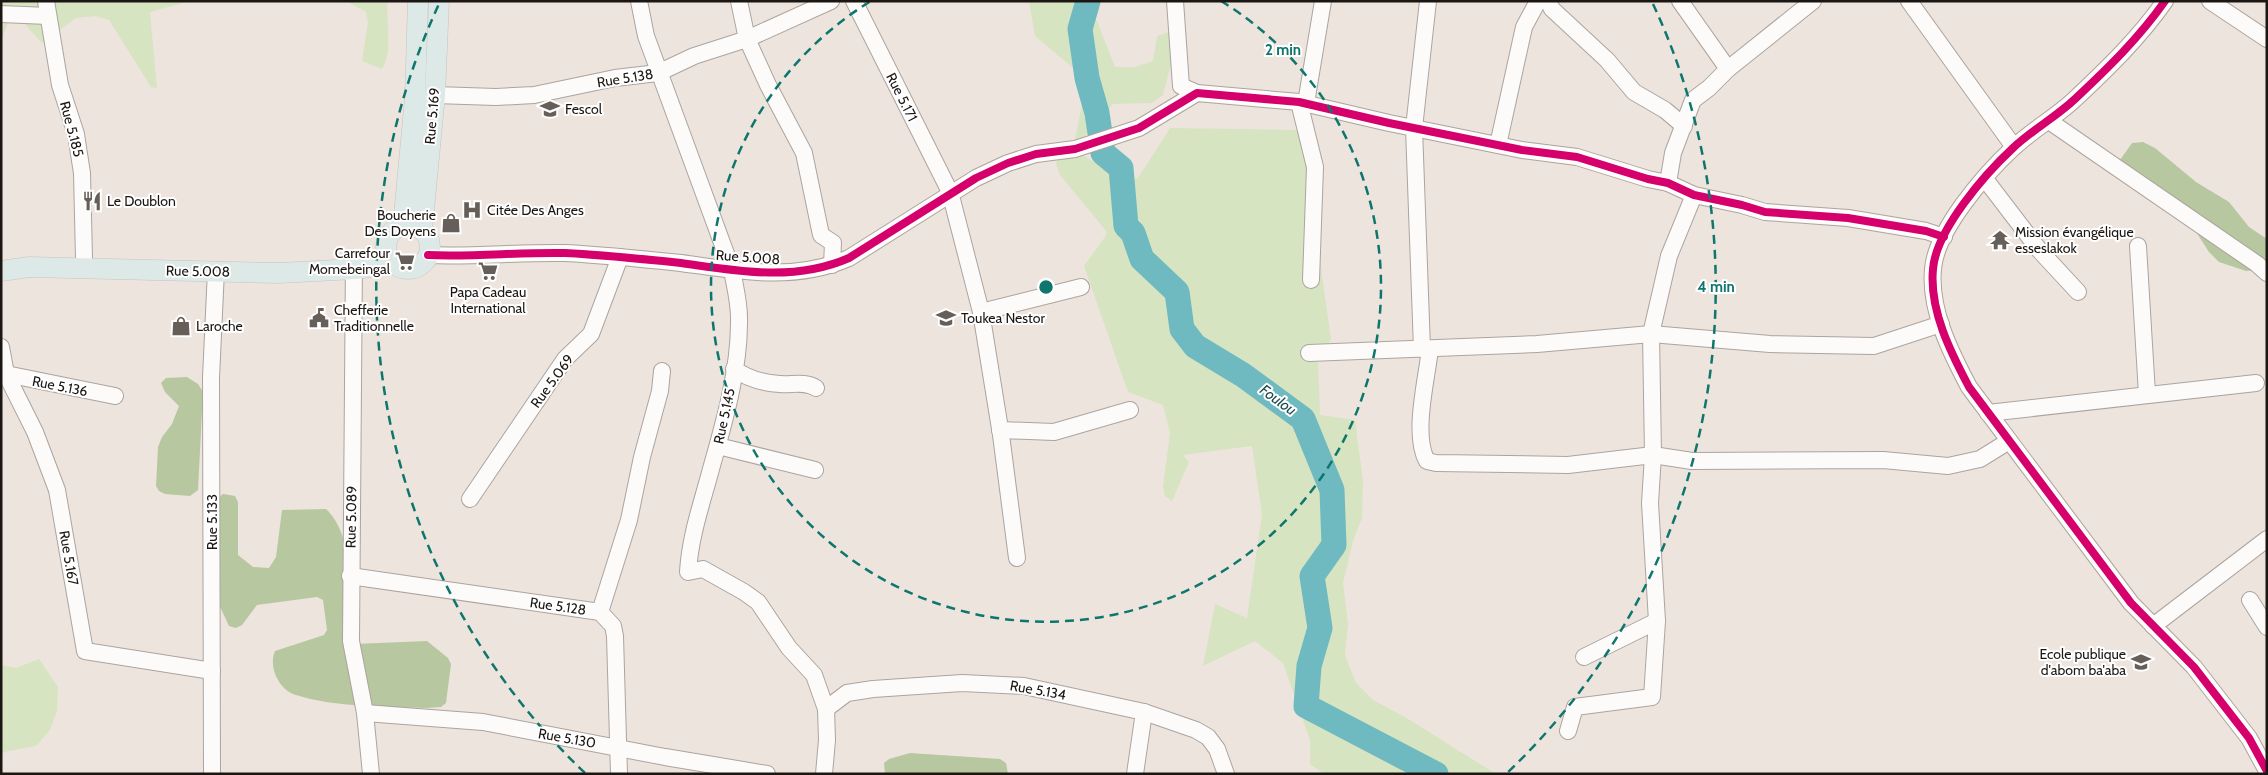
<svg xmlns="http://www.w3.org/2000/svg" width="2268" height="775" font-family="Cabin,sans-serif">
  <rect width="100%" height="100%" fill="#eee4de"/>
  <g fill="#d6e4c1">
    <polygon points="1,1 190,1 150,12 157,88 151,87 109,20 95,16 76,18 42,43 13,11 1,40"/>
    <path d="M 346,1 L 388,1 C 385,23 394,49 382,69 L 362,61 L 368,22 L 366,12 Z"/>
    <polygon points="1029,1 1089,1 1115,67 1135,67 1153,61 1157,36 1169,32 1173,57 1163,95 1152,103 1113,104 1073,150 1128,181 1138,178 1170,128 1296,130 1302,133 1331,339 1318,361 1320,415 1355,420 1363,481 1362,518 1353,541 1343,583 1348,624 1345,655 1356,683 1373,700 1405,717 1496,774 1324,774 1310,764 1310,740 1283,663 1255,641 1203,666 1215,604 1247,618 1262,514 1252,446 1183,455 1189,462 1172,501 1165,496 1163,487 1170,433 1163,405 1128,392 1084,266 1107,234 1106,231 1060,175 1056,163 1059,157 1073,150 1083,99 1078,72 1035,36"/>
    <polygon points="39,659 58,687 57,711 50,730 36,746 4,752 1,756 1,665 16,668"/>
  </g>
  <g fill="#b7c7a0">
    <polygon points="2143,142 2155,148 2196,182 2229,202 2249,227 2267,239 2267,258 2258,270 2246,271 2219,262 2209,252 2191,224 2120,172 2120,160 2132,143"/>
    <polygon points="187,377 198,384 203,392 198,490 190,496 165,494 159,491 156,486 158,447 162,437 172,424 179,406 165,392 161,383 166,378"/>
    <path d="M 223,494 L 235,496 L 238,502 L 238,555 L 253,567 L 269,568 L 276,557 L 282,510 L 326,509 C 355,535 352,607 354,644 L 427,641 L 448,658 L 451,664 L 446,703 L 441,707 L 427,708 C 385,706 337,708 296,695 C 279,690 268,667 275,651 L 324,635 L 327,630 L 323,600 L 317,597 L 257,605 L 242,625 L 236,628 L 229,626 L 216,598 L 218,498 Z"/>
    <polygon points="910,753 1000,759 1006,763 1008,774 885,774 884,763 889,759"/>
  </g>
  <g fill="none" stroke-linecap="round" stroke-linejoin="round">
    <polyline stroke="#6fb9c0" stroke-width="25" points="1088,1 1080,29 1087,78 1097,113 1103,153 1121,168 1126,226 1133,233 1142,259 1177,292 1182,329 1195,346 1243,375 1303,419 1332,490 1334,545 1312,576 1320,628 1309,666 1306,706 1436,774"/>
    <defs>
      <g id="minor">
        <polyline points="46,1 60,85 76,134 79,154 82,173 84,258"/>
        <path d="M 639,1 L 646,36 L 732,270 C 735,287 740,305 739,323 C 739,371 724,423 711,469 C 702,503 690,536 688,572 L 703,569 L 744,592 L 758,602 L 789,648 L 814,675 L 826,709 L 827,740 L 824,774"/>
        <polyline points="739,1 747,39 768,85 804,153 821,235 833,243 832,265"/>
        <polyline points="854,1 950,192 981,312 1001,435 1017,558"/>
        <polyline points="1175,1 1181,86 1197,93"/>
        <polyline points="1548,1 1552,9 1607,60 1634,92 1665,110 1684,126"/>
        <polyline points="1680,1 1728,69"/>
        <polyline points="1909,1 2014,147"/>
        <path d="M 2165,1 C 2139,38 2108,68 2075,99 C 2056,117 2032,130 2013,148 C 1985,174 1936,230 1933,269 C 1929,310 1951,353 1969,387 L 2131,603 L 2194,667 L 2249,738 L 2267,771"/>
        <polyline points="2210,1 2267,39"/>
        <polyline points="1,14 48,16"/>
        <polyline points="435,95 496,97 534,95 615,78 658,73 694,56 747,39 831,1"/>
        <polyline points="1299,102 1315,167 1311,280"/>
        <polyline points="1306,103 1323,1"/>
        <polyline points="2049,121 2257,264 2267,273"/>
        <polyline points="1498,145 1524,27 1538,1"/>
        <polyline points="1985,179 2040,251 2078,292"/>
        <polyline points="1668,183 1673,153 1693,100 1709,88 1728,69 1813,1"/>
        <polyline points="2138,246 2147,394"/>
        <path d="M 428,255 C 474,257 519,252 565,253 C 604,255 643,259 681,263 C 739,271 794,282 849,258 L 976,178 L 1008,163 L 1036,154 L 1075,149 L 1139,128 L 1197,93 L 1299,102 L 1389,123 L 1522,150 L 1577,157 L 1648,179 L 1668,183 L 1694,195 L 1742,205 L 1765,212 L 1848,218 L 1926,231 L 1944,237"/>
        <polyline points="354,258 351,641 365,713 371,774"/>
        <polyline points="981,312 1081,287"/>
        <polyline points="1,347 6,374 35,432 57,490 85,651 212,671"/>
        <polyline points="1422,349 1414,128 1428,1"/>
        <path d="M 1430,349 C 1427,378 1412,435 1427,461 L 1436,463 L 1568,465 L 1653,455 L 1692,461 L 1883,460 L 1948,466 L 1980,459 L 2009,441"/>
        <polyline points="1309,353 1537,344 1651,334 1770,344 1874,346 1941,324"/>
        <path d="M 734,369 C 748,379 763,383 780,384 C 792,385 805,381 816,388"/>
        <polyline points="6,374 115,396"/>
        <polyline points="1988,413 2256,383"/>
        <polyline points="1000,430 1054,432 1130,410"/>
        <polyline points="718,446 815,470"/>
        <polyline points="470,499 565,359 591,334 620,257"/>
        <polyline points="350,576 600,612 613,626 615,636 619,774"/>
        <polyline points="2250,600 2267,627"/>
        <polyline points="600,612 629,520 642,457 660,391 662,371"/>
        <polyline points="2153,626 2267,539"/>
        <polyline points="1584,657 1657,621"/>
        <polyline points="826,709 847,693 873,689 962,683 1024,686 1144,712 1196,730 1208,737 1217,749 1226,774"/>
        <polyline points="365,713 483,722 665,757 767,774"/>
        <polyline points="1568,731 1575,707 1652,697 1657,621 1650,503 1653,455 1651,334 1669,256 1694,195"/>
        <polyline points="212,774 211,378 216,270"/>
        <polyline points="1135,774 1144,712"/>
      </g>
      <g id="major">
        <circle cx="408" cy="247" r="22"/>
        <polyline points="403,226 415,98 418,1"/>
        <polyline points="422,230 435,95 439,1"/>
        <polyline points="1,271 29,267 279,273 355,269 394,264"/>
      </g>
    </defs>
    <use href="#minor" stroke="#aba49f" stroke-width="18"/>
    <use href="#major" stroke="#c7c2bf" stroke-width="21"/>
    <use href="#minor" stroke="#fcfbfa" stroke-width="16"/>
    <use href="#major" stroke="#dde9e7" stroke-width="20"/>
    <defs>
      <g id="cycleway">
        <path d="M 2165,1 C 2139,38 2108,68 2075,99 C 2056,117 2032,130 2013,148 C 1985,174 1936,230 1933,269 C 1929,310 1951,353 1969,387 L 2131,603 L 2194,667 L 2249,738 L 2267,771"/>
        <path d="M 428,255 C 474,257 519,252 565,253 C 604,255 643,259 681,263 C 739,271 794,282 849,258 L 976,178 L 1008,163 L 1036,154 L 1075,149 L 1139,128 L 1197,93 L 1299,102 L 1389,123 L 1522,150 L 1577,157 L 1648,179 L 1668,183 L 1694,195 L 1742,205 L 1765,212 L 1848,218 L 1926,231 L 1944,237"/>
      </g>
    </defs>
    <use href="#cycleway" stroke="#fff" stroke-width="11"/>
    <use href="#cycleway" stroke="#d6006c" stroke-width="8"/>
  </g>
  <g fill="none" stroke="#0f766e" stroke-width="2.5" stroke-dasharray="9 6">
    <path d="M1221 1A335 335 0 1 1 871 1"/>
    <path d="M585 773A670 670 0 0 1 439 4M1653 4A670 670 0 0 1 1507 773"/>
  </g>
  <defs>
    <symbol id="school-bare" viewBox="-9 -9 18 18"><path d="M0-5L7-2L0 1L-7-2ZM-4 1L0 2.5L4 1V4Q0 6-4 4Z" fill="#665e59" stroke="#fff" stroke-width="2.5" paint-order="stroke"/></symbol>
    <symbol id="restaurant-bare" viewBox="-9 -9 18 18"><path d="M-5-6h1v4h1v-4h1v4h1v-4h1v5L-1.5 .5V6h-2V.5L-5-1ZM5-6V6H3V1.5H1.5Q1.5-4 5-6Z" fill="#665e59" stroke="#fff" stroke-width="2.5" paint-order="stroke"/></symbol>
    <symbol id="hospital-bare" viewBox="-9 -9 18 18"><path d="M-5-5h3v3.5h4V-5h3V5h-3V1.5h-4V5h-3Z" fill="#665e59" stroke="#fff" stroke-width="2.5" paint-order="stroke"/></symbol>
    <symbol id="shop-bare" viewBox="-9 -9 18 18"><path d="M-5-2.5h2.3a2.7 3.5 0 0 1 5.4 0H5L5.5 6h-11ZM-1.5-2.5h3a1.5 2.3 0 0 0-3 0Z" fill="#665e59" stroke="#fff" stroke-width="2.5" paint-order="stroke"/></symbol>
    <symbol id="temple-bare" viewBox="-9 -9 18 18"><path d="M0-6L5-2H3V0L6.5 2.5H4V6H1.5V3h-3V6H-4V2.5H-6.5L-3 0V-2H-5Z" fill="#665e59" stroke="#fff" stroke-width="2.5" paint-order="stroke"/></symbol>
    <symbol id="supermarket-bare" viewBox="-9 -9 18 18"><path d="M-6-5.5h2.5l.6 2H6L4.5 2H-2.5L-4.4-4H-6ZM-1.5 3.2a1.3 1.3 0 1 0 .1 0ZM3 3.2a1.3 1.3 0 1 0 .1 0Z" fill="#665e59" stroke="#fff" stroke-width="2.5" paint-order="stroke"/></symbol>
    <symbol id="civic-bare" viewBox="-9 -9 18 18"><path d="M-.6-6.5H3V-4.5H.6V-3L4-1V1h2V6H-6V1h2V-1L-.6-3ZM-1.2 2.5V6h2.4V2.5Z" fill="#665e59" stroke="#fff" stroke-width="2.5" paint-order="stroke"/></symbol>
  </defs>
  <g fill-rule="evenodd">
    <use href="#school-bare" x="536" y="95" width="28" height="28"/>
    <use href="#restaurant-bare" x="78" y="187" width="28" height="28"/>
    <use href="#hospital-bare" x="458" y="196" width="28" height="28"/>
    <use href="#shop-bare" x="437" y="209" width="28" height="28"/>
    <use href="#temple-bare" x="1986" y="226" width="28" height="28"/>
    <use href="#supermarket-bare" x="391" y="247" width="28" height="28"/>
    <use href="#supermarket-bare" x="474" y="257" width="28" height="28"/>
    <use href="#civic-bare" x="305" y="304" width="28" height="28"/>
    <use href="#school-bare" x="932" y="304" width="28" height="28"/>
    <use href="#shop-bare" x="167" y="312" width="28" height="28"/>
    <use href="#school-bare" x="2127" y="648" width="28" height="28"/>
  </g>
  <g text-anchor="middle" dominant-baseline="central" stroke-width="4" stroke-linejoin="round" paint-order="stroke">
    <g font-size="14" fill="#1c1612" stroke="#fff">
      <text transform="translate(625 78) rotate(-9)">Rue 5.138</text>
      <text transform="translate(902 97) rotate(63)">Rue 5.171</text>
      <text transform="translate(432 116) rotate(-85)">Rue 5.169</text>
      <text transform="translate(72 129) rotate(75)">Rue 5.185</text>
      <text transform="translate(748 257) rotate(4)">Rue 5.008</text>
      <text transform="translate(198 271) rotate(1)">Rue 5.008</text>
      <text transform="translate(552 381) rotate(-54)">Rue 5.069</text>
      <text transform="translate(60 386) rotate(11)">Rue 5.136</text>
      <text transform="translate(724 416) rotate(-78)">Rue 5.145</text>
      <text transform="translate(351 517) rotate(-89)">Rue 5.089</text>
      <text transform="translate(212 522) rotate(-90)">Rue 5.133</text>
      <text transform="translate(69 558) rotate(80)">Rue 5.167</text>
      <text transform="translate(558 606) rotate(8)">Rue 5.128</text>
      <text transform="translate(1038 690) rotate(10)">Rue 5.134</text>
      <text transform="translate(567 738) rotate(10)">Rue 5.130</text>
    </g>
    <g font-size="14" fill="#1c1612" stroke="#fff" text-anchor="start">
      <text x="565" y="109">Fescol</text>
      <text x="107" y="201">Le Doublon</text>
      <text x="487" y="210">Citée Des Anges</text>
      <text x="436" y="215" text-anchor="end">Boucherie<tspan x="436" dy="16">Des Doyens</tspan></text>
      <text x="2015" y="232">Mission évangélique<tspan x="2015" dy="16">esseslakok</tspan></text>
      <text x="390" y="253" text-anchor="end">Carrefour<tspan x="390" dy="16">Momebeingal</tspan></text>
      <text x="488" y="292" text-anchor="middle">Papa Cadeau<tspan x="488" dy="16">International</tspan></text>
      <text x="334" y="310">Chefferie<tspan x="334" dy="16">Traditionnelle</tspan></text>
      <text x="961" y="318">Toukea Nestor</text>
      <text x="196" y="326">Laroche</text>
      <text x="2126" y="654" text-anchor="end">Ecole publique<tspan x="2126" dy="16">d'abom ba'aba</tspan></text>
    </g>
    <g font-size="15" font-style="italic" fill="#1b4b51" stroke="#fff">
      <text transform="translate(1278 400) rotate(36)">Foulou</text>
    </g>
  </g>
  <circle cx="1046" cy="287" r="8" fill="#0f766e" stroke="#fff" stroke-width="2.5"/>
  <g font-size="15" text-anchor="middle" font-weight="bold" fill="#0f766e" stroke="#fff" stroke-width="4" stroke-linejoin="round" paint-order="stroke">
    <text x="1283" y="55">2 min</text>
    <text x="1716" y="292">4 min</text>
  </g>
  <rect width="2268" height="775" fill="none" stroke="#1c1612" stroke-width="5"/>
</svg>
